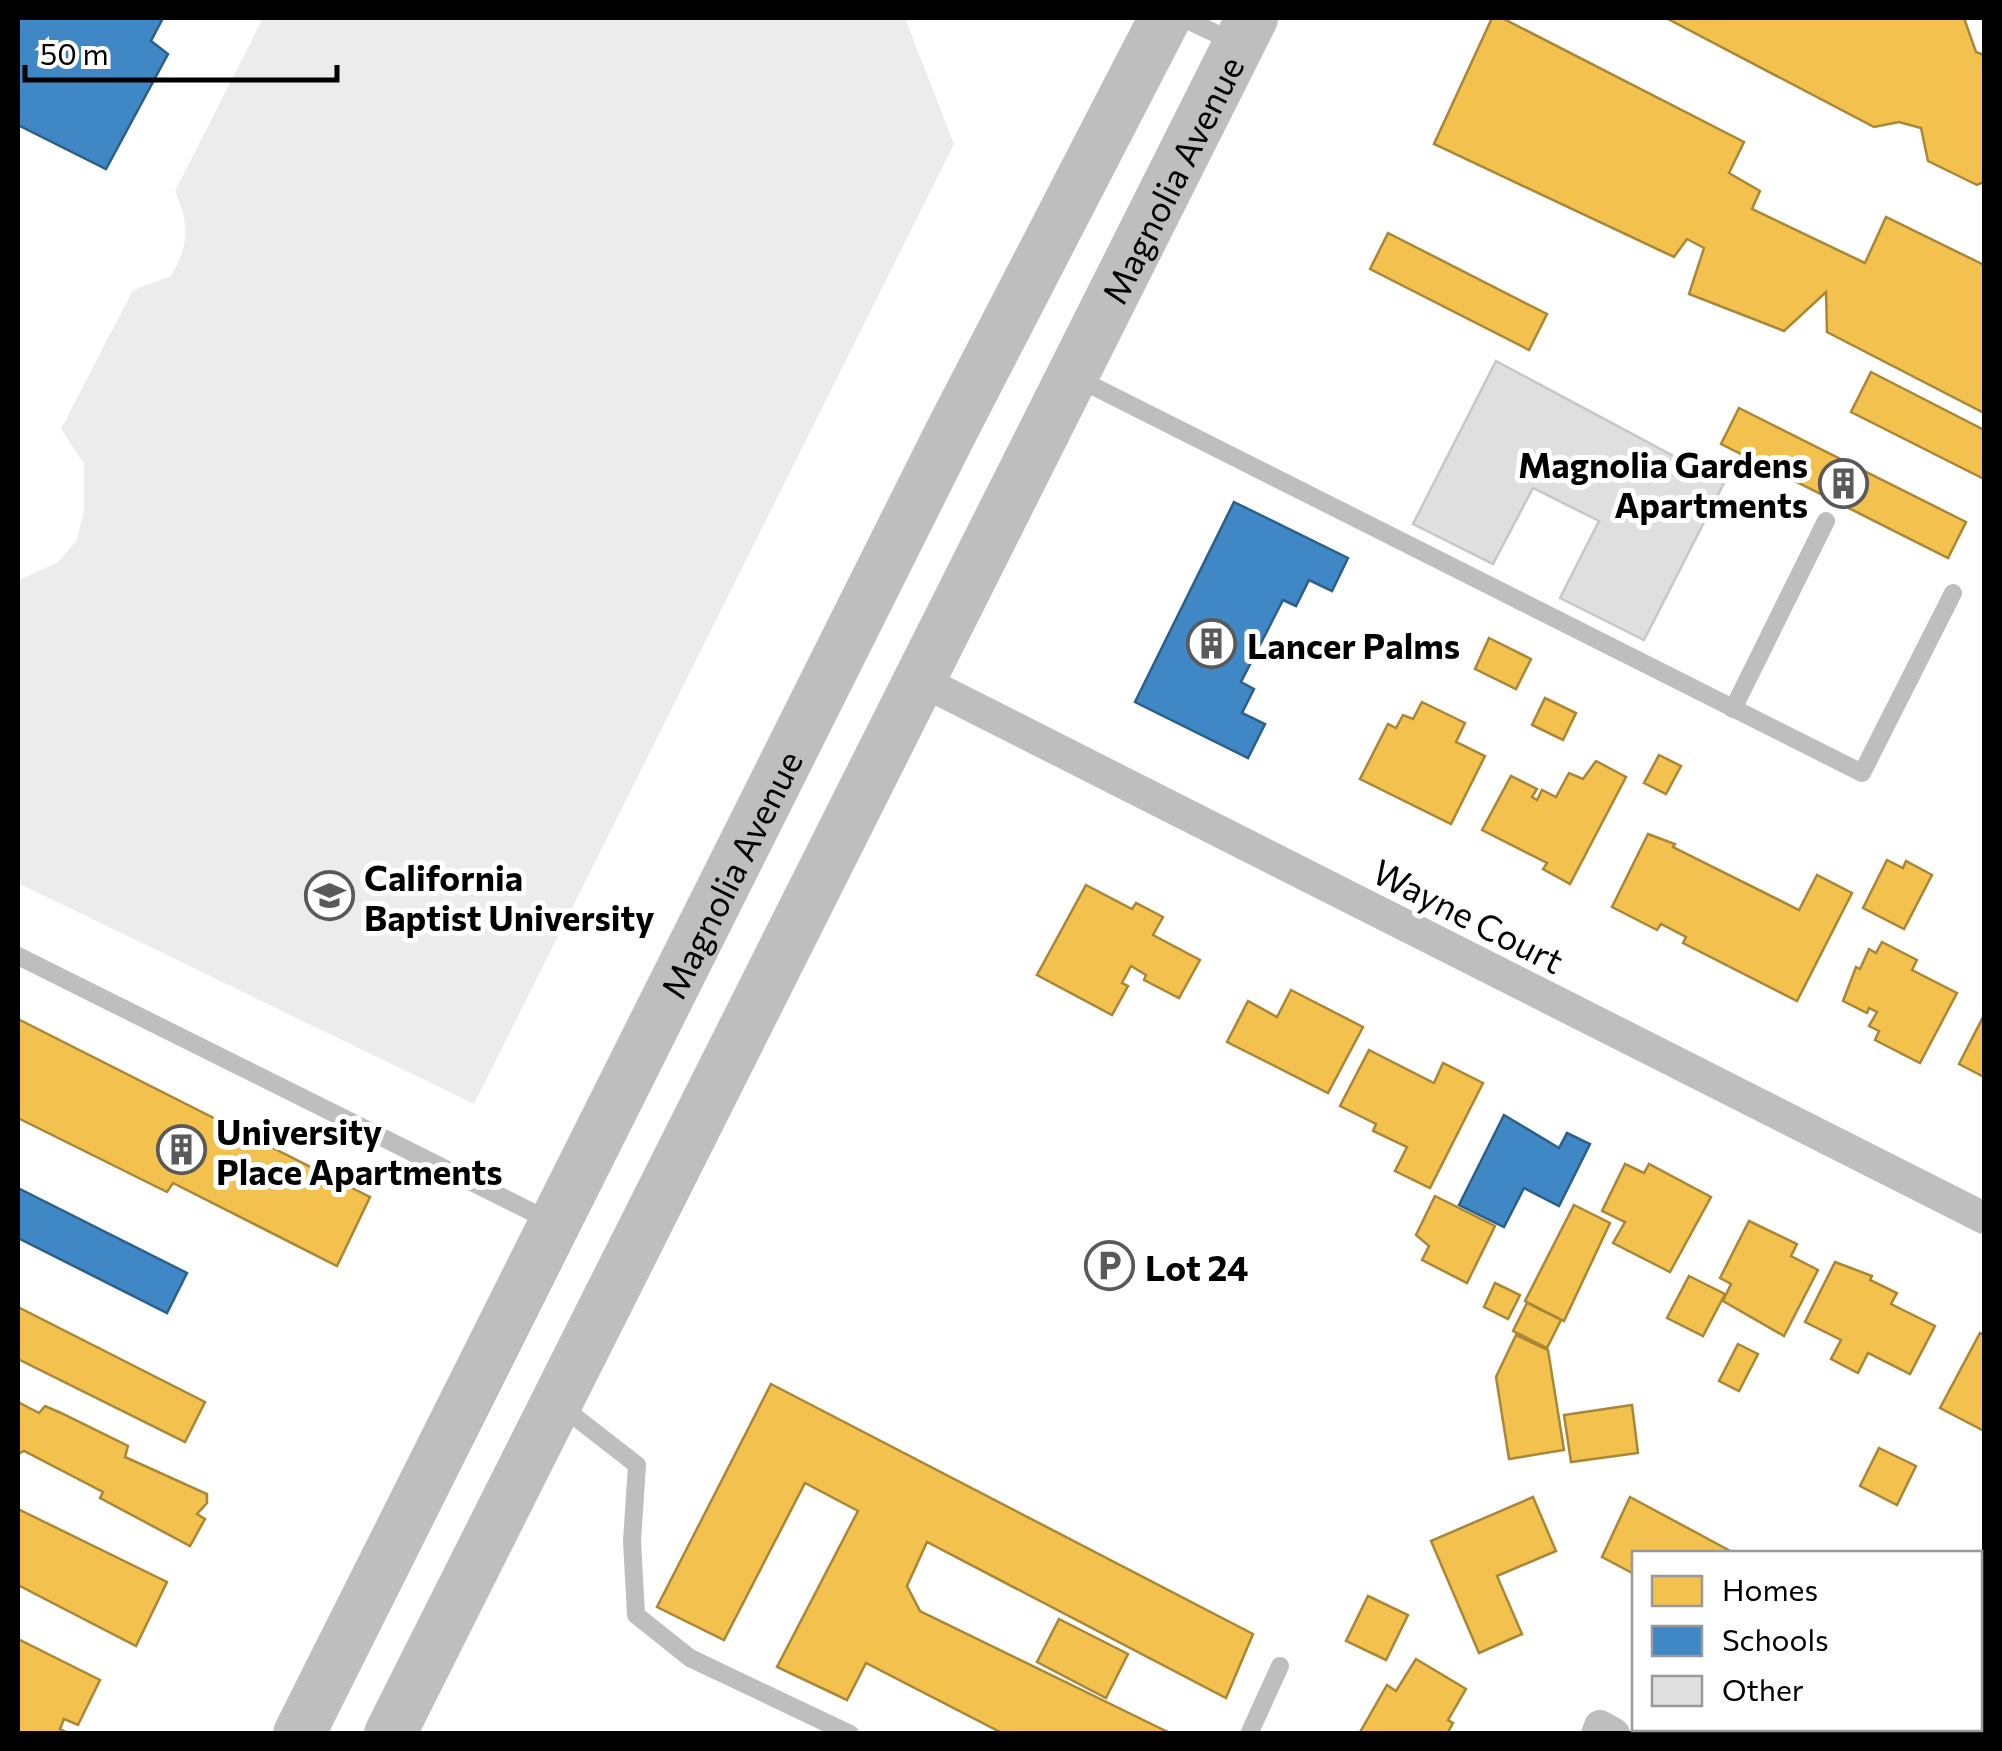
<svg xmlns="http://www.w3.org/2000/svg" width="2002" height="1751" font-family="Commissioner,sans-serif">
  <rect width="100%" height="100%" fill="#fff"/>
  <path fill="#ececec" d="M 263,18 L 905,18 L 954,144 L 474,1104 L 18,883 L 18,581 L 58,562 L 77,540 L 84,510 L 84,464 L 61,429 L 133,290 L 171,276 C 189,244 190,226 175,191 Z"/>
  <g fill="#f2c14e" stroke="#a98737" stroke-width="2.5">
    <polygon points="1492,18 1502,18 1744,142 1729,173 1760,191 1752,209 1865,263 1886,217 1984,265 1984,413 1827,332 1826,292 1784,331 1689,294 1704,248 1687,239 1674,257 1434,144"/>
    <polygon points="1666,18 1964,18 1976,52 1984,55 1984,182 1977,185 1928,161 1921,128 1899,122 1874,127"/>
    <polygon points="1388,233 1547,314 1529,350 1370,269"/>
    <polygon points="1871,372 1984,430 1984,479 1851,412"/>
    <polygon points="1739,408 1966,522 1948,558 1721,444"/>
    <polygon points="1489,638 1531,659 1516,689 1475,669"/>
    <polygon points="1545,698 1576,713 1563,740 1532,725"/>
    <polygon points="1422,702 1465,723 1456,742 1485,756 1451,824 1360,779 1388,724 1396,728 1403,715 1413,719"/>
    <polygon points="1659,755 1681,766 1666,794 1644,783"/>
    <polygon points="1596,761 1626,777 1570,884 1543,869 1547,863 1482,830 1511,776 1537,789 1532,797 1537,800 1542,790 1556,797 1569,773 1583,779"/>
    <polygon points="1648,834 1675,844 1673,847 1799,910 1817,875 1852,893 1797,1001 1683,943 1686,937 1661,924 1657,930 1612,907"/>
    <polygon points="1887,860 1903,868 1906,861 1932,875 1904,929 1863,908"/>
    <polygon points="1086,885 1132,909 1136,903 1163,917 1153,935 1200,960 1179,998 1144,980 1146,975 1131,966 1122,983 1128,986 1112,1015 1037,975"/>
    <polygon points="1882,942 1917,960 1912,970 1957,993 1920,1063 1875,1040 1879,1031 1869,1026 1877,1012 1869,1008 1867,1013 1843,1001 1856,967 1860,969 1869,949 1876,953"/>
    <polygon points="1291,990 1363,1027 1328,1093 1227,1042 1248,1001 1277,1017"/>
    <polygon points="1984,1015 1984,1077 1959,1064"/>
    <polygon points="18,1019 370,1197 337,1266 173,1183 167,1192 18,1118"/>
    <polygon points="1369,1050 1434,1083 1443,1063 1483,1083 1430,1188 1395,1171 1407,1147 1373,1131 1376,1124 1340,1106"/>
    <polygon points="1625,1164 1644,1173 1649,1164 1711,1197 1670,1272 1613,1243 1625,1222 1602,1211"/>
    <polygon points="1435,1196 1495,1226 1467,1283 1422,1260 1429,1246 1416,1235"/>
    <polygon points="1574,1205 1610,1223 1564,1321 1525,1301"/>
    <polygon points="1749,1221 1797,1244 1791,1256 1818,1270 1784,1336 1723,1301 1731,1284 1720,1278"/>
    <polygon points="1835,1262 1872,1276 1870,1280 1897,1293 1891,1304 1935,1326 1910,1374 1868,1353 1858,1373 1831,1359 1841,1340 1805,1322"/>
    <polygon points="1689,1276 1725,1294 1703,1336 1667,1318"/>
    <polygon points="1495,1283 1520,1295 1508,1319 1484,1307"/>
    <polygon points="1527,1303 1561,1320 1547,1348 1513,1331"/>
    <polygon points="18,1307 205,1402 185,1442 18,1359"/>
    <polygon points="1980,1333 1984,1335 1984,1431 1940,1408"/>
    <polygon points="1516,1335 1548,1350 1564,1450 1509,1459 1496,1377"/>
    <polygon points="1738,1344 1758,1354 1739,1391 1719,1381"/>
    <polygon points="771,1384 1253,1634 1226,1698 927,1542 907,1586 920,1611 1172,1734 1004,1734 866,1663 847,1700 777,1667 858,1511 805,1483 724,1640 657,1607"/>
    <polygon points="18,1402 39,1413 45,1406 61,1413 128,1446 125,1457 207,1494 207,1503 197,1514 205,1519 190,1546 100,1498 103,1492 24,1451 18,1454"/>
    <polygon points="1632,1405 1638,1453 1571,1462 1564,1415"/>
    <polygon points="1879,1448 1916,1466 1897,1505 1860,1486"/>
    <polygon points="1533,1497 1556,1551 1497,1576 1522,1634 1479,1653 1431,1541"/>
    <polygon points="1630,1497 1736,1554 1634,1554 1634,1574 1602,1557"/>
    <polygon points="18,1509 167,1582 136,1646 18,1585"/>
    <polygon points="1368,1596 1408,1615 1386,1660 1346,1641"/>
    <polygon points="1059,1619 1128,1654 1106,1698 1037,1662"/>
    <polygon points="18,1639 100,1680 78,1725 64,1719 60,1729 70,1734 18,1734"/>
    <polygon points="1416,1659 1466,1689 1448,1720 1453,1723 1447,1734 1359,1734 1387,1685 1396,1691"/>
    <polygon points="1837,1728 1953,1728 1951,1734 1847,1734"/>
  </g>
  <g fill="#3f88c5" stroke="#2c5f8a" stroke-width="2.5">
    <polygon points="18,18 163,18 151,41 168,54 106,169 18,125"/>
    <polygon points="1234,502 1348,558 1332,591 1309,580 1296,606 1283,600 1241,682 1254,689 1242,713 1265,724 1248,758 1135,702"/>
    <polygon points="1504,1115 1559,1148 1567,1133 1590,1144 1559,1206 1524,1188 1504,1227 1459,1205"/>
    <polygon points="18,1188 187,1273 167,1313 18,1238"/>
  </g>
  <polygon fill="#dfdfdf" stroke="#c7c7c7" stroke-width="2.5" points="1496,361 1724,483 1644,640 1560,598 1599,521 1533,488 1493,564 1413,524"/>
  <g fill="none" stroke-linecap="round" stroke-linejoin="round">
    <g stroke="#bebebe" stroke-width="18">
      <polyline points="1183,18 1236,43"/>
      <polyline points="1077,378 1862,773 1953,593"/>
      <polyline points="1733,709 1826,521"/>
      <polyline points="18,956 550,1221"/>
      <polyline points="561,1406 637,1465 632,1541 636,1615 690,1658 850,1734"/>
      <polyline points="1249,1734 1280,1666"/>
    </g>
    <g stroke="#bebebe" stroke-width="32">
      <polyline points="920,680 1984,1218"/>
      <polyline points="1597,1734 1600,1726 1614,1734"/>
    </g>
    <g stroke="#bebebe" stroke-width="52">
      <path id="s1" d="M 299,1734 L 950,434 L 1165,18"/>
      <path id="s2" d="M 390,1734 L 1252,18"/>
    </g>
  </g>
  <defs>
    <symbol id="building-ring" viewBox="-11 -11 22 22"><circle r="9.5" fill="#fff" stroke="#595959" stroke-width="1.5"/><path d="M-4-6H4V6H1V3H-1V6H-4ZM-2.5-4.3h1.7v1.8h-1.7ZM.8-4.3h1.7v1.8H.8ZM-2.5-1h1.7V.8h-1.7ZM.8-1h1.7V.8H.8Z" fill="#595959"/></symbol>
    <symbol id="university-ring" viewBox="-11 -11 22 22"><circle r="9.5" fill="#fff" stroke="#595959" stroke-width="1.5"/><path d="M0-5L7-2L0 1L-7-2ZM-4 1L0 2.5L4 1V4Q0 6-4 4Z" fill="#595959"/></symbol>
    <symbol id="parking-ring" viewBox="-11 -11 22 22"><circle r="9.5" fill="#fff" stroke="#595959" stroke-width="1.5"/><path d="M-3.5-5.5H1a3.5 3.5 0 0 1 0 7H-1V5.5H-3.5ZM-1-3.4V-.6H.8a1.4 1.4 0 0 0 0-2.8Z" fill="#595959"/></symbol>
  </defs>
  <g fill-rule="evenodd">
    <use href="#building-ring" x="1816" y="456" width="55" height="55"/>
    <use href="#building-ring" x="1184" y="616" width="55" height="55"/>
    <use href="#university-ring" x="302" y="868" width="55" height="55"/>
    <use href="#building-ring" x="154" y="1122" width="55" height="55"/>
    <use href="#parking-ring" x="1082" y="1238" width="55" height="55"/>
  </g>
  <g text-anchor="middle" dominant-baseline="central" stroke-width="10" stroke-linejoin="round" paint-order="stroke">
    <g font-size="35" fill="#000" stroke="#fff">
      <text stroke="none"><textPath href="#s2" startOffset="1740">Magnolia Avenue</textPath></text>
      <text stroke="none"><textPath href="#s1" startOffset="962">Magnolia Avenue</textPath></text>
      <text transform="translate(1469 915) rotate(27)">Wayne Court</text>
    </g>
    <g font-size="35" font-weight="bold" fill="#000" stroke="#fff" text-anchor="start">
      <text x="1808" y="463" text-anchor="end">Magnolia Gardens<tspan x="1808" dy="40">Apartments</tspan></text>
      <text x="1247" y="644">Lancer Palms</text>
      <text x="364" y="876">California<tspan x="364" dy="40">Baptist University</tspan></text>
      <text x="216" y="1130">University<tspan x="216" dy="40">Place Apartments</tspan></text>
      <text x="1145" y="1266">Lot 24</text>
    </g>
  </g>
  <rect width="2002" height="1751" fill="none" stroke="#000000" stroke-width="40"/>
  <rect x="1632" y="1551" width="350" height="180" fill="#ffffff" stroke="#999999" stroke-width="2.5"/>
  <rect x="1652" y="1576" width="50" height="30" fill="#f2c14e" stroke="#999999" stroke-width="2.5"/>
  <text x="1722" y="1601" font-size="30" fill="#000000">Homes</text>
  <rect x="1652" y="1626" width="50" height="30" fill="#3f88c5" stroke="#999999" stroke-width="2.5"/>
  <text x="1722" y="1651" font-size="30" fill="#000000">Schools</text>
  <rect x="1652" y="1676" width="50" height="30" fill="#dfdfdf" stroke="#999999" stroke-width="2.5"/>
  <text x="1722" y="1701" font-size="30" fill="#000000">Other</text>
  <path d="M25 65v15h312v-15" fill="none" stroke="#000000" stroke-width="5"/>
  <text x="40" y="65" font-size="30" fill="#000000" stroke="#ffffff" stroke-width="8" paint-order="stroke">50 m</text>
</svg>
